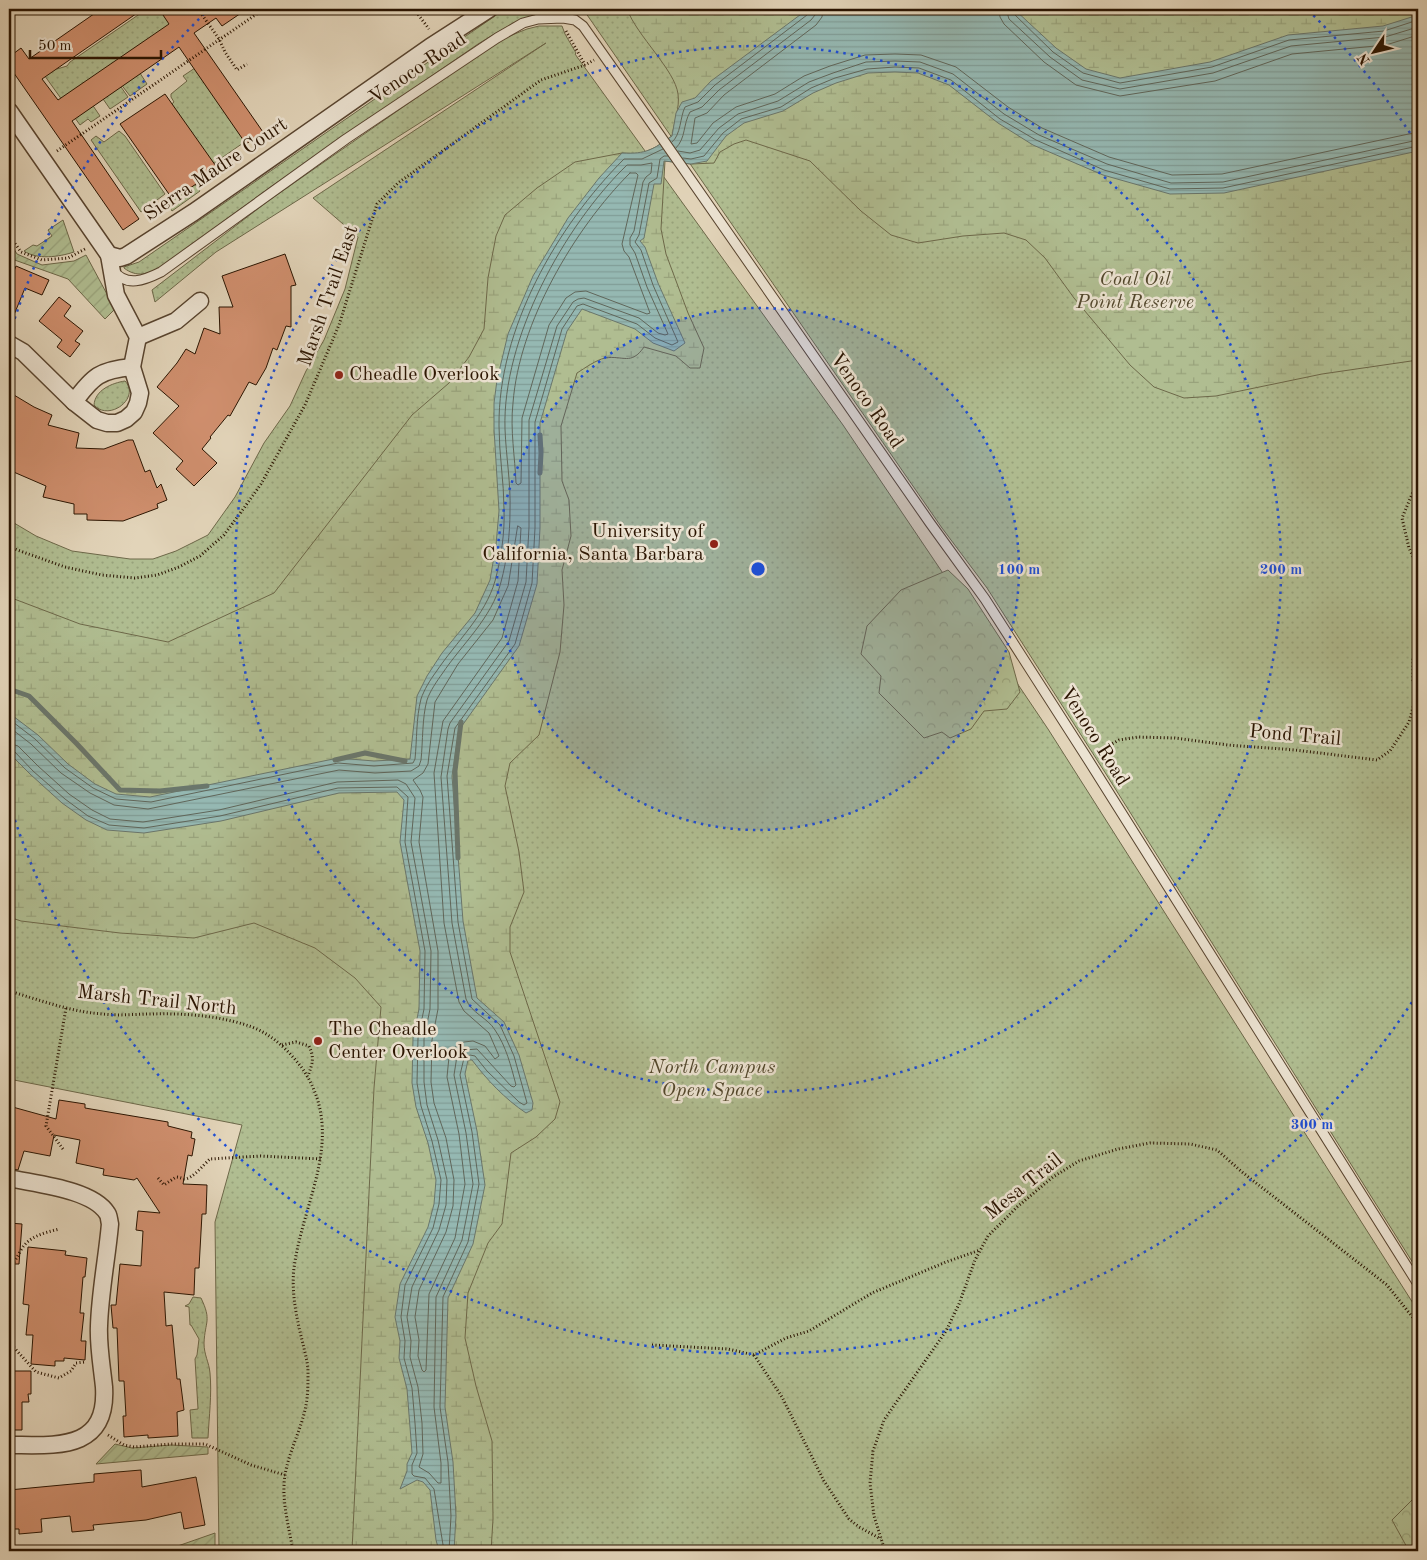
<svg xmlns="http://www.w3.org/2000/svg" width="1427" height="1560" font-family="'Old Standard TT',serif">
  <defs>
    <pattern id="grass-dots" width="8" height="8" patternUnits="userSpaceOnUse" patternTransform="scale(1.25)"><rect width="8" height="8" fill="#b0bd91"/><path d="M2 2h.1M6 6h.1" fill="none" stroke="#98a27b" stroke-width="1.8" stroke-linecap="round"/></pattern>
    <pattern id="forest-crowns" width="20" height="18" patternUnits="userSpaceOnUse" patternTransform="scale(1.25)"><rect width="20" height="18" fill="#b0bd91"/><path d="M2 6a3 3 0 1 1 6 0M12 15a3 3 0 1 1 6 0" fill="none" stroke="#98a27b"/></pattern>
    <pattern id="wetland-marsh" width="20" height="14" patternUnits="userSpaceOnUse" patternTransform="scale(1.25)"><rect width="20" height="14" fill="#b0bd91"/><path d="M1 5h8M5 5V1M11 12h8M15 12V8" fill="none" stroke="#98a27b"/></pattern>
    <pattern id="garden-furrows" width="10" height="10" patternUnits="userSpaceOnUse" patternTransform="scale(1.25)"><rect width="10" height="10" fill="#b0bd91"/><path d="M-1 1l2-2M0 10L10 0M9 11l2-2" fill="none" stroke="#98a27b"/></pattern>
    <pattern id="water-rules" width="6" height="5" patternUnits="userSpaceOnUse" patternTransform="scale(1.25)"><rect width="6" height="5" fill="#95b8b2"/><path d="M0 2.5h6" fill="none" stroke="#819d97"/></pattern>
  </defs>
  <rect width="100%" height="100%" fill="#e2d4b9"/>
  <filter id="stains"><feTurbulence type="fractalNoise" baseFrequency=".004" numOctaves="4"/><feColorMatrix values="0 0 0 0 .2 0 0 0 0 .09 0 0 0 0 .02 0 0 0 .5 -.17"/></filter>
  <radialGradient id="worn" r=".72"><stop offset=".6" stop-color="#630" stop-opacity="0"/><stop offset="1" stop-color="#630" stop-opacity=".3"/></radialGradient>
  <g fill="url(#grass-dots)" stroke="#6d6849">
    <polygon points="138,9 160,9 174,29 83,91 100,116 91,122 88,119 80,125 42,72 53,67 57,69 67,66 70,62 141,13"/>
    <path d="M 505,9 L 551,9 L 555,13 C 527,13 501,30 478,44 L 272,186 L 161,267 C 148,274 137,278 124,268 L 124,267 L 139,262 Z"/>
    <polygon points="583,9 1418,9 1418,1271 1106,774 987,588 942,528"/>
    <polygon points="539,26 562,26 565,34 576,53 575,54 843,425 1048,729 1418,1311 1418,1551 219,1551 215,1222 242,1125 9,1079 9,520 36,536 72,551 130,559 153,559 176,551 208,535 235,497 264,443 290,406 306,371 324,340 345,289 358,237 313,198 546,43 216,252 155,302 152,290 268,201 472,59 507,37 527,29"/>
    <polygon points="195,68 246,141 210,166 168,107 174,102 171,97 171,94 187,81 183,76"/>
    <polygon points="138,70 147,84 130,96 120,83"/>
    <polygon points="119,84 128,97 110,109 101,96"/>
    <polygon points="119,131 125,136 165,194 141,212 91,140 96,136 104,142"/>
    <polygon points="193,182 200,191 172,211 166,202"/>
    <path d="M 125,381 C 141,398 109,422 94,405 C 95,390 112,383 125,381 Z"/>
    <path d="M 193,1297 L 201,1298 C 212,1321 205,1321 204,1343 C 204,1355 209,1362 210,1373 C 212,1394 209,1417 208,1438 L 192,1438 L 190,1410 L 198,1409 L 195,1359 L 197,1355 L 199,1339 L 191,1325 L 190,1325 L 189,1307 L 185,1306 L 189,1304 Z"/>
  </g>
  <g fill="url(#forest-crowns)" stroke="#6d6849">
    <polygon points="948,570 968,589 1009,652 1020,692 1007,709 984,711 971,729 950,738 942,732 924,738 879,693 881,676 861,654 867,626 901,590"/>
    <polygon points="1418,1494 1418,1551 1409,1551 1392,1520"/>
  </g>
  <path fill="url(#wetland-marsh)" stroke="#6d6849" d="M 627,9 L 1418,9 L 1418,360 L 1322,374 L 1216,396 L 1184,398 L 1154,387 L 1130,365 L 1074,298 L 1045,258 L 1026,240 L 1004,233 L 963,236 L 918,243 L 891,235 L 861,211 L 810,161 L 746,140 L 734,144 L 720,152 L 714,163 L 691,164 L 665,161 L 661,229 L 666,254 L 688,313 L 704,348 L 700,368 L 690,368 L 676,356 L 644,347 C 631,366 623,355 605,358 C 596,360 585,368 577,373 L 561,426 L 562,481 L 569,500 L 571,536 L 562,570 L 564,605 L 560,652 L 539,735 L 510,763 L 505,786 L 519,852 L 524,892 L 510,927 L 510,952 L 560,1102 L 555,1119 L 536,1137 L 511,1153 L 502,1224 L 488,1243 L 468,1293 L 465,1338 L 476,1386 L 492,1441 L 493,1519 L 491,1551 L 352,1551 L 374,1088 L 381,1007 L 355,978 L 315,948 L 254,923 L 194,938 L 120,933 L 21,921 L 9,917 L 9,597 L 80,624 L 168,642 L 274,593 L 412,415 L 449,383 L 469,357 L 484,329 L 488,278 L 496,236 L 505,215 L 537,188 L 575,162 L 622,153 L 640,154 L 656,147 L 672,136 C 674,123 680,107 678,94 C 675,70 637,36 627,9 Z"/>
  <g fill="url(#garden-furrows)" stroke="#6d6849">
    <path d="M 63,220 L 74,252 C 59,257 37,260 24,251 L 33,245 L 37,246 L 52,236 L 48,230 Z"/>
    <polygon points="9,241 17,254 42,265 74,261 86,255 115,309 105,319 68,279 9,258"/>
    <polygon points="115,1444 132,1448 171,1445 208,1447 208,1454 96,1464"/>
    <polygon points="215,1533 215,1551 173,1551 172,1548"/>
  </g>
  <path fill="url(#water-rules)" stroke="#6a766b" d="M 808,9 L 1014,9 L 1056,48 L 1086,69 L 1120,78 L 1210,62 L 1288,35 L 1383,26 L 1418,15 L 1418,151 L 1224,193 L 1170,194 L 1103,175 L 1033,145 L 998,123 L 949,85 L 918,73 L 895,72 L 868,73 L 836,83 L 813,93 L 783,111 L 744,123 L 726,136 L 707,161 L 691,164 L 664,161 L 661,184 L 654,184 L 644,238 L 640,241 L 645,247 L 658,283 L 685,343 L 674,351 L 653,343 L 635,329 L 582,309 L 567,331 L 540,423 L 540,528 L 537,584 L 519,646 L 459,730 L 452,776 L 463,921 L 477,998 L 504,1022 L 519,1055 L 533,1103 L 532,1110 L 526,1113 C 505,1099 487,1080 472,1060 L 468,1060 L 465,1074 L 477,1131 L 485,1185 L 473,1244 L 448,1298 L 445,1407 L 453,1462 L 456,1516 L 454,1551 L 439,1551 L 436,1540 L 430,1490 L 423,1482 L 417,1480 L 400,1489 L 407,1471 L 407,1464 L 412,1453 L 407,1389 L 399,1358 L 400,1341 L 395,1317 L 400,1284 L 428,1227 L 434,1204 L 436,1180 L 428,1143 L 416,1107 L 412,1083 L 413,1038 L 419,1009 L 420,951 L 400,842 L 404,800 L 397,792 L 339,793 L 221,821 L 144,833 L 107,830 L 86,820 L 62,803 L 30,774 L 9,753 L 9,713 L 38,735 L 68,764 L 95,784 L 116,794 L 150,797 L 338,758 L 374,761 L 410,759 L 417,696 L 427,676 L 442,653 L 475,613 L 490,580 L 496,545 L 499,511 L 494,429 L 494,403 L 497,380 L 508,334 L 533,276 L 568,218 L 599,178 L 622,153 C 647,154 652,150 672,136 L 676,113 L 682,102 L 695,98 L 711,81 Z"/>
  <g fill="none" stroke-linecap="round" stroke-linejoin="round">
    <g stroke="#60665a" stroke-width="1">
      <polyline points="823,9 822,17 816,25 724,95 707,113 695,118 691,144 697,143 713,123 736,107 775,94 804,76 830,66 865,55 895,54 921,55 956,67 1008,107 1042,128 1109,157 1172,175 1222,174 1418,132"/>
      <polyline points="999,9 1000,17 1004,24 1044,62 1076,85 1120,96 1215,81 1292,54 1386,45 1418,35"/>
      <polyline points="1006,9 1009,19 1050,57 1082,80 1120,89 1213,73 1291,46 1385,37 1418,27"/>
      <polyline points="1012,9 1014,14 1053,52 1083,73 1120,83 1212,67 1289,40 1384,31 1418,20"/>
      <path d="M 672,142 C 681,135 680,117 685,107 L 698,102 L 715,85 L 807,15 L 810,9"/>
      <path d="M 676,148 C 686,138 683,124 690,112 L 702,107 L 719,90 L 811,20 L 815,15 L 816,9"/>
      <polyline points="678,151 690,153 700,150 719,128 738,114 778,101 809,82 833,73 866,62 895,61 920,62 953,74 1004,114 1039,135 1107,164 1171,183 1223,182 1418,140"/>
      <polyline points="683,158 691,159 704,156 723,133 741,119 781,107 811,88 835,78 867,69 895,67 919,68 951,80 1000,119 1036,140 1104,170 1170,189 1223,188 1418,146"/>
      <path d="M 630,173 L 636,173 L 638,175 L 622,244 L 624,251 L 629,257 L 650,313 L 647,314 L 586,291 L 575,292 L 566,298 L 549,325 L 522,418 L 521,483 L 518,485 L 516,483 C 515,457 510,430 513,403 C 519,323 574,229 630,173 Z"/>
      <polygon points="518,526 521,528 518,581 502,638 443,721 434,773 444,923 459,1002 464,1011 489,1033 499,1056 495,1059 485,1046 473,1041 464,1042 457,1045 449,1057 447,1077 459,1134 465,1184 455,1238 429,1294 426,1370 424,1372 422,1370 418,1356 419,1340 415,1317 419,1290 446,1232 453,1206 454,1180 446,1138 434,1103 431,1082 432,1040 438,1009 438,951 419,842 423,797 420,790 413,780 423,773 428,764 435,702 458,664 493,620 508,586"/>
      <path d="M 9,719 L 35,739 L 65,768 L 93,788 L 116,799 L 151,802 L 338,763 L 374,766 L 413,763 L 415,759 C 417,740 416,718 421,699 C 424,690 430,680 436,672 C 456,642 485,616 495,581 C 501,559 505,532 504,509 C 504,482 499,454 499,426 C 498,329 557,226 624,159 L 642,159 L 663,149"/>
      <path d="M 9,727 L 31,744 L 61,773 L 90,793 L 114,805 L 148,809 L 339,770 L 375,773 L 411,771 L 419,766 L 421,760 C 423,741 422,718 427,700 C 430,691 437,681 442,674 C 462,644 492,618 501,582 C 507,560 510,534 510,511 C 511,484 506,456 505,429 C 502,339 564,226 627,165 L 641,165 L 652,163 L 651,173 L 646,177 L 643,182 L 634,231 L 630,238 L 630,245 L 635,253 L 647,287 L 668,334 L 665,335 L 658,333 L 639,318 L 584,298 L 578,299 L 573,302 L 557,326 L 529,420 L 529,527 L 526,582 L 509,641 L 450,723 L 448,729 L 441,777 L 452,923 L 466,999 C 471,1013 488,1018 495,1030 C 506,1046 511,1066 516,1085 L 514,1087 L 511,1086 L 477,1049 L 464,1050 L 457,1056 L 454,1075 L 466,1133 L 473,1184 L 462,1240 L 436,1297 L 434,1407 L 441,1463 L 441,1483 L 438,1483 L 429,1473 L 419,1467 L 423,1454 L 422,1423 L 418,1387 L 410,1357 L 411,1341 L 407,1317 L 412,1287 L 439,1230 L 446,1205 L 447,1180 L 438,1140 L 427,1105 L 424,1082 L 424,1039 L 430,1009 L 431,951 L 411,842 L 415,798 L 406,784 L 398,780 L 337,782 L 219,810 L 143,822 L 110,819 L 92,810 L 69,794 L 38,766 L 18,746 L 9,743"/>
      <polyline points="9,750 14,751 33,771 65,799 88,816 109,825 144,828 220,816 338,788 397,787 408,797 405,842 425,951 424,1009 418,1038 417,1083 421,1106 432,1141 441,1180 439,1204 433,1228 405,1285 401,1317 405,1341 404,1358 412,1388 415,1423 417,1453 412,1465 412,1474 414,1476 425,1478 434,1489 444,1551"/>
      <polyline points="449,1551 451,1516 448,1462 440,1407 443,1297 468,1242 479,1184 472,1132 460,1075 464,1058 470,1055 475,1056 487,1071 519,1102 524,1105 527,1103 514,1056 500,1025 472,999 458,922 447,776 455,728 515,644 532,583 535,528 535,422 562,329 577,306 583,304 637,324 655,338 672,345 678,342 653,285 641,250 635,242 639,235 649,183 657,178 660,159 664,156 668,156"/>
    </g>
    <g stroke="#6a766b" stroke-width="5">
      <polyline points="540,435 541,453 540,473"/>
      <polyline points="9,689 29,696 77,744 120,790 160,791 207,786"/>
      <polyline points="335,760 365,753 405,761"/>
      <polyline points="458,858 455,771 461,722"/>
    </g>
  </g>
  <g fill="#d08f6e" stroke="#2a1401">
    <polygon points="101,9 143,9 42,79 58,100 169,24 159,9 247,9 222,26 216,18 194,33 263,132 246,144 179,47 72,121 139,219 123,230 9,66 9,57 21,48 29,59"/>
    <polygon points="165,94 218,169 177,197 171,197 120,124"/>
    <polygon points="285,254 296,285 291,286 291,327 286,326 277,350 273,348 266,368 256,385 249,382 230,416 228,415 210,437 211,438 202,449 217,463 194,486 176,469 183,461 153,433 179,406 157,387 177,363 186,349 195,354 204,328 220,334 219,307 233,307 222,276"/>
    <polygon points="16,266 49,280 42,295 25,288 9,327 9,284"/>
    <polygon points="59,297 71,306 64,316 83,331 75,341 80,344 70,357 57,347 62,340 39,321"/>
    <polygon points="9,392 34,407 52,415 48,425 79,433 76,448 104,449 128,440 133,440 145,472 150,470 157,488 161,484 167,500 157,504 158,508 123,521 87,520 87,514 74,514 74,504 43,497 46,486 9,470"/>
    <polygon points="59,1100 85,1104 85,1108 168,1122 168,1126 192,1132 191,1138 195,1139 192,1156 188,1155 183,1184 207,1185 206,1214 202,1214 199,1268 195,1268 194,1295 164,1292 166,1326 172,1325 177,1379 180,1379 182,1394 184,1410 177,1412 178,1436 148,1438 148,1435 124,1437 123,1416 126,1416 124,1381 119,1381 117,1328 113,1328 111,1305 116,1305 120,1264 141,1266 143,1231 136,1230 138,1211 160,1213 137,1178 134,1180 103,1175 104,1169 76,1163 80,1140 54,1135 50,1156 24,1151 18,1170 9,1168 9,1106 56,1119"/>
    <polygon points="9,1223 22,1224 19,1264 9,1264"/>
    <polygon points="28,1247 66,1251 65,1255 87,1258 85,1277 83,1277 80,1313 84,1313 81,1341 86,1341 85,1360 64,1358 64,1361 55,1361 55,1366 31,1364 33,1335 26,1335 29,1305 23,1304"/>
    <polygon points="9,1371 31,1371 31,1394 28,1394 29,1402 22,1402 22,1430 9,1430"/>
    <polygon points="141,1470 142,1487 196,1477 205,1525 184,1529 181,1512 146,1520 93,1525 94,1530 72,1532 70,1516 41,1519 42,1532 19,1534 19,1529 9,1529 9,1490 94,1482 94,1474"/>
  </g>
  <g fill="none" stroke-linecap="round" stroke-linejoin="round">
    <defs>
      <path id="service" d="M 113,270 C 126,288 145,280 161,272 L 346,139 L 497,38 L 523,23 L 538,19 L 563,18 L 575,20 L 583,26 L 657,131 L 930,523 L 985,599 L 1087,758 L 1418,1284"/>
      <g id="minor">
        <polyline points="9,111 109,255 120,258 126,256 194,212 430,47 489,9"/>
        <polyline points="138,337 176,321 200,301"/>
        <polyline points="9,344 23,352 74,402 97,420 107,423 117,423 126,419 134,412 138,403 140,393 132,367 138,337 116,295 109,255"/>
        <path d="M 74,402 C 93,376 100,370 132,367"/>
        <path d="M 9,1178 C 35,1184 92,1189 107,1213 C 109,1215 109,1220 110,1224 C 107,1258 100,1292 99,1326 C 98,1346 102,1367 104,1387 C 108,1452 55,1445 9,1445"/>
      </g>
    </defs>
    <use href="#service" stroke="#58442f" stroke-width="11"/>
    <use href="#minor" stroke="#58442f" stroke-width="19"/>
    <g stroke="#2a1401" stroke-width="3" stroke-dasharray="1 2.5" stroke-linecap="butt">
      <polyline points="198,9 219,39 225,52 237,70 247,64"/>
      <polyline points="414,9 429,29"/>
      <polyline points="566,31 585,65"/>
      <polyline points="57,151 264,9"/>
      <polyline points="9,235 21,252 42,260 68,258 85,249"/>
      <polyline points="1418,480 1402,518 1409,548 1418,567"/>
      <polyline points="9,547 65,567 102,575 135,578 157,575 179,567 200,556 224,535 244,508 261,484 305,405 339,325 377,204 398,183 541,80 585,65 594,60"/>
      <polyline points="1097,752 1119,740 1138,737 1175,738 1228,745 1295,750 1377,760 1390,751 1409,722 1417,693 1413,680 1413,657 1418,648"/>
      <path d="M 9,991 C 40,1000 71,1012 103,1014 C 119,1016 136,1014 152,1014 C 185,1013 222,1016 252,1027 C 273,1035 289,1051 302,1068 C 348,1135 303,1199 294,1268 C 291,1293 297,1320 303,1344 C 305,1353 308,1363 308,1372 C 308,1383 308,1395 306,1405 C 302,1428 289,1451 285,1475 C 281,1500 289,1527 293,1551"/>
      <path d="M 282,1045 L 296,1042 L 309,1046 C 315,1059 312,1064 308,1076"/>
      <polyline points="63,1149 46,1126 66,1008"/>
      <path d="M 158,1178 L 164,1185 L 176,1177 C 179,1177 181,1178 184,1179 C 193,1179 204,1164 210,1159 L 261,1156 L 321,1159"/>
      <path d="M 9,1267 C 15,1262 17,1257 21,1250 C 29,1236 44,1233 59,1229"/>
      <polyline points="9,1304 12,1314 9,1318"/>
      <polyline points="9,1342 36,1372 59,1378 71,1371 76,1363 85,1362"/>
      <polyline points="652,1345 728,1349 754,1355 786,1338 809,1331 872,1293 946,1262 980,1250"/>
      <polyline points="754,1355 782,1397 824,1481 849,1519 859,1527 881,1539"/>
      <polyline points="108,1435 124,1445 134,1447 171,1444 205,1444 251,1465 285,1475"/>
      <polyline points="885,1551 874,1516 870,1483 873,1451 884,1420 946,1331 959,1304 975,1260 988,1236 1017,1207 1053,1177 1079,1161 1118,1149 1150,1143 1190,1144 1217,1150 1242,1172 1387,1285 1418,1324"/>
    </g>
    <use href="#service" stroke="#ece3d2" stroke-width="9"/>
    <use href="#minor" stroke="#ece3d2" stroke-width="16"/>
  </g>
  <circle cx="758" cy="569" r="261" fill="#1d4ed8" fill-opacity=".12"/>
  <g fill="none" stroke="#1d4ed8" stroke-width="2.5" stroke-dasharray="2.5 5">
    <circle cx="758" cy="569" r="261"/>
    <circle cx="758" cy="569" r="523"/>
    <path d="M1416 996A784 784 0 0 1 10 805M10 333A784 784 0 0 1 208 10M1308 10A784 784 0 0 1 1416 142"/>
  </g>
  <g fill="#8f2418" stroke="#ece3d2" stroke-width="2">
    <circle cx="339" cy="375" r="5"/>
    <circle cx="714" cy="544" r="5"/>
    <circle cx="318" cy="1041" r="5"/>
  </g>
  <g text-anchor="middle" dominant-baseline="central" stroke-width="5" stroke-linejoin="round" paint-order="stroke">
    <g font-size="20" fill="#2a1401" stroke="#ece3d2">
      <text transform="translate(418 69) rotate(-34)">Venoco Road</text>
      <text transform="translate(216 170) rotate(-34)">Sierra Madre Court</text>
      <text transform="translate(329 296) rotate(-71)">Marsh Trail East</text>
      <text transform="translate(866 401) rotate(55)">Venoco Road</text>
      <text transform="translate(1295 736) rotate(5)">Pond Trail</text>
      <text transform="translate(1094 737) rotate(58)">Venoco Road</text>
      <text transform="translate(157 1001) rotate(6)">Marsh Trail North</text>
      <text transform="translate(1024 1187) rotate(-39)">Mesa Trail</text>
    </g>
    <g font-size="20" font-style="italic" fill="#52472c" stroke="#ece3d2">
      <text x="1135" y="280">Coal Oil<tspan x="1135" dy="23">Point Reserve</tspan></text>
      <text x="712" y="1068">North Campus<tspan x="712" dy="23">Open Space</tspan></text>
    </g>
    <g font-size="20" fill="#2a1401" stroke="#ece3d2" text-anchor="start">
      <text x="349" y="375">Cheadle Overlook</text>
      <text x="704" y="532" text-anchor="end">University of<tspan x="704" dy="23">California, Santa Barbara</tspan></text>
      <text x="328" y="1030">The Cheadle<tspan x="328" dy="23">Center Overlook</tspan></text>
    </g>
  </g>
  <circle cx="758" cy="569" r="8" fill="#1d4ed8" stroke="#ece3d2" stroke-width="2.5"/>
  <g font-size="15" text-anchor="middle" font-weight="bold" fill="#1d4ed8" stroke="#ece3d2" stroke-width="5" stroke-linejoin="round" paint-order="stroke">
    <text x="1019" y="574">100 m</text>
    <text x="1281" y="574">200 m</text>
    <text x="1312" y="1129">300 m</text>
  </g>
  <rect width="1427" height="1560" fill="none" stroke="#e2d4b9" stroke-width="30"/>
  <rect x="10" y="10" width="1407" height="1540" fill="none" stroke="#2a1401" stroke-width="2.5"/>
  <rect x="15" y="15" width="1397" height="1530" fill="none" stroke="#2a1401"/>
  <g transform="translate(1374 52) rotate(235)" stroke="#ece3d2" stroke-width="4" paint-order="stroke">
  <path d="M0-4L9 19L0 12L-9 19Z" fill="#2a1401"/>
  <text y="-8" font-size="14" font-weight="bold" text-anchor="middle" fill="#2a1401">N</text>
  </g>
  <path d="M30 50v8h131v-8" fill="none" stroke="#2a1401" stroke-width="2.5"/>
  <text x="38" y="50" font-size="15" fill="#2a1401" stroke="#ece3d2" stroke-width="4" paint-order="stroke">50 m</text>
  <rect width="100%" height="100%" filter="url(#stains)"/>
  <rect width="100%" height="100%" fill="url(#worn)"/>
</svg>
